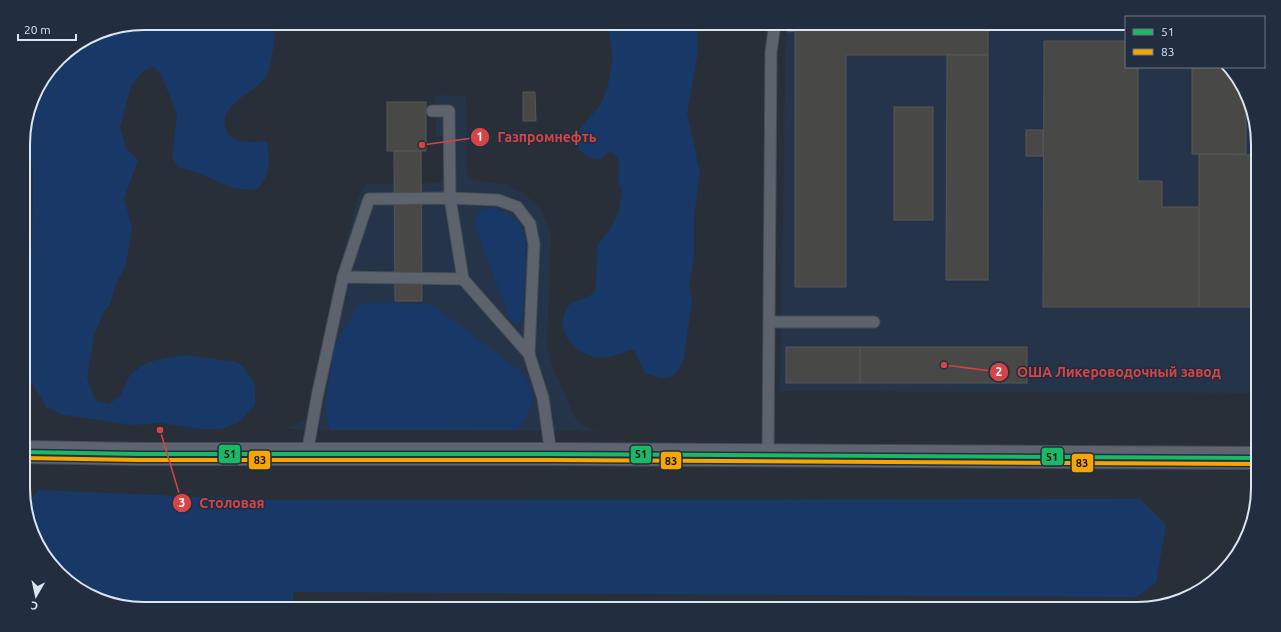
<svg xmlns="http://www.w3.org/2000/svg" width="1281" height="632" font-family="Ubuntu,sans-serif">
  <rect width="100%" height="100%" fill="#282f39"/>
  <g fill="#263449">
    <polygon points="786,23 1126,23 1126,67 1226,67 1237,77 1257,129 1258,393 780,391"/>
    <polygon points="435,95 466,96 467,172 469,177 476,181 507,184 528,197 539,207 546,220 551,235 547,347 552,365 576,420 584,426 598,431 285,429 307,420 311,410 332,297 356,204 361,191 367,184 439,183 445,178 444,137 436,135"/>
  </g>
  <g fill="#183968">
    <path d="M 144,23 L 274,23 C 274,29 275,35 274,41 C 274,47 269,73 266,77 C 254,94 214,105 227,132 C 234,145 255,142 267,141 C 269,159 272,178 255,190 L 232,188 L 196,172 L 178,167 L 172,157 L 177,114 L 160,72 L 153,67 L 144,70 L 131,86 L 120,127 L 126,148 L 138,160 L 124,198 L 132,227 L 126,265 L 116,284 L 110,305 L 104,311 L 94,335 L 87,377 L 95,401 L 109,404 L 120,396 L 130,375 L 143,365 L 156,360 L 185,355 L 236,362 L 243,366 L 255,385 L 255,405 L 238,423 L 221,429 L 199,429 L 161,423 L 133,425 L 64,415 L 47,408 L 28,377 L 25,359 L 32,237 L 33,173 L 28,139 L 25,130 L 35,91 L 64,53 L 98,32 Z"/>
    <path d="M 609,23 L 697,23 L 698,51 L 687,113 L 700,173 L 694,217 L 694,257 L 689,285 L 692,303 L 683,361 L 675,374 L 670,377 L 662,378 L 645,373 L 634,350 C 624,350 615,357 604,358 C 580,359 552,333 567,308 C 571,300 581,301 588,297 C 591,295 593,293 596,291 L 597,246 L 611,228 L 619,211 L 622,192 L 618,180 L 619,165 L 617,157 L 610,151 L 598,160 C 587,158 582,153 577,144 L 580,129 L 601,104 L 608,86 L 613,57 L 608,29 Z"/>
    <path d="M 493,208 L 508,214 L 520,224 L 526,240 L 523,314 L 522,320 L 519,323 L 515,323 L 510,319 L 474,224 C 476,211 481,209 493,208 Z"/>
    <path d="M 367,303 L 429,304 L 438,309 L 522,372 C 525,377 528,381 530,386 C 536,402 527,419 516,430 L 330,430 L 325,413 L 326,402 L 335,343 L 359,306 Z"/>
    <polygon points="38,490 272,500 1140,499 1166,525 1156,583 1136,597 293,592 293,609 144,609 91,597 48,561 26,507"/>
  </g>
  <g fill="#484846" stroke="#545657">
    <polygon points="788,23 988,23 988,55 846,55 846,287 795,287 795,31 788,32"/>
    <polygon points="1044,41 1126,41 1126,67 1138,67 1138,181 1162,181 1162,207 1199,207 1199,307 1043,307"/>
    <polygon points="947,55 988,55 988,280 946,280"/>
    <polygon points="1192,67 1226,67 1237,77 1246,99 1246,154 1192,154"/>
    <polygon points="523,92 535,92 536,121 523,121"/>
    <rect x="387" y="102" width="39" height="49"/>
    <rect x="894" y="107" width="39" height="113"/>
    <rect x="1026" y="130" width="17" height="26"/>
    <polygon points="394,151 421,151 422,301 395,301"/>
    <polygon points="1199,154 1255,155 1256,197 1257,197 1257,307 1199,307"/>
    <rect x="786" y="347" width="74" height="36"/>
    <rect x="860" y="347" width="167" height="36"/>
  </g>
  <g fill="none" stroke-linecap="round" stroke-linejoin="round">
    <defs>
      <g id="lane">
        <polyline points="432,111 449,111 450,198 498,200 517,207 530,224 534,244 529,354"/>
        <polyline points="343,277 369,199 450,198 463,279"/>
        <polyline points="769,322 874,322"/>
        <polyline points="307,454 317,397 343,277 463,279 529,354 543,398 551,454"/>
        <polyline points="768,455 771,52 775,23"/>
      </g>
      <polyline id="secondary" points="24,452 139,454 551,454 1258,458"/>
    </defs>
    <use href="#lane" stroke="#464d55" stroke-width="13"/>
    <use href="#secondary" stroke="#464d55" stroke-width="24"/>
    <use href="#lane" stroke="#5c636c" stroke-width="11"/>
    <use href="#secondary" stroke="#5e6570" stroke-width="22"/>
    <defs>
      <polyline id="bus-1" points="24,452 139,454 551,454 1258,458"/>
      <polyline id="bus-2" points="24,458 139,460 551,460 1258,464"/>
    </defs>
    <use href="#bus-1" stroke="#222e3f" stroke-width="7"/>
    <use href="#bus-2" stroke="#222e3f" stroke-width="7"/>
    <use href="#bus-1" stroke="#1ab867" stroke-width="4"/>
    <use href="#bus-2" stroke="#f7a600" stroke-width="4"/>
  </g>
  <path d="M0 0H1281V632H0ZM144 30H1137A114 114 0 0 1 1251 144V488A114 114 0 0 1 1137 602H144A114 114 0 0 1 30 488V144A114 114 0 0 1 144 30Z" fill="#222e3f" fill-rule="evenodd"/>
  <path fill="none" stroke="#dce4f0" stroke-width="2" d="M144 30H1137A114 114 0 0 1 1251 144V488A114 114 0 0 1 1137 602H144A114 114 0 0 1 30 488V144A114 114 0 0 1 144 30Z"/>
  <path fill="none" stroke="#d74446" stroke-width="1.5" d="M422 145L480 137M944 365L999 372M160 430L182 503"/>
  <g fill="#d74446" stroke="#222e3f" stroke-width="1.5">
    <circle cx="422" cy="145" r="4"/>
    <circle cx="944" cy="365" r="4"/>
    <circle cx="160" cy="430" r="4"/>
    <circle cx="480" cy="137" r="10"/>
    <circle cx="999" cy="372" r="10"/>
    <circle cx="182" cy="503" r="10"/>
  </g>
  <g font-size="12" text-anchor="middle" font-weight="bold" fill="#fff">
    <text x="480" y="141">1</text>
    <text x="999" y="376">2</text>
    <text x="182" y="507">3</text>
  </g>
  <g font-size="14" text-anchor="middle" font-weight="bold" fill="#d74446" stroke="#222e3f" stroke-width="3" stroke-linejoin="round" paint-order="stroke">
    <text x="547" y="142">Газпромнефть</text>
    <text x="1119" y="377">ОША Ликероводочный завод</text>
    <text x="232" y="508">Столовая</text>
  </g>
  <g stroke="#222e3f" stroke-width="1.5">
    <rect x="218" y="444" width="23" height="20" rx="4" fill="#1ab867"/>
    <rect x="630" y="445" width="22" height="19" rx="4" fill="#1ab867"/>
    <rect x="1041" y="447" width="23" height="19" rx="4" fill="#1ab867"/>
    <rect x="248" y="450" width="23" height="20" rx="4" fill="#f7a600"/>
    <rect x="660" y="451" width="22" height="19" rx="4" fill="#f7a600"/>
    <rect x="1071" y="453" width="23" height="20" rx="4" fill="#f7a600"/>
  </g>
  <g font-size="11" text-anchor="middle" font-weight="bold" fill="#111">
    <text x="230" y="458">51</text>
    <text x="641" y="458">51</text>
    <text x="1052" y="461">51</text>
    <text x="260" y="464">83</text>
    <text x="671" y="465">83</text>
    <text x="1082" y="467">83</text>
  </g>
  <rect x="1125" y="16" width="140" height="52" fill="#222e3f" stroke="#6c7786"/>
  <rect x="1133" y="29" width="20" height="6" fill="#1ab867" stroke="#6c7786"/>
  <text x="1161" y="36" font-size="12" fill="#dce4f0">51</text>
  <rect x="1133" y="49" width="20" height="6" fill="#f7a600" stroke="#6c7786"/>
  <text x="1161" y="56" font-size="12" fill="#dce4f0">83</text>
  <g transform="translate(36 596) rotate(189)" stroke="#222e3f" stroke-width="3" paint-order="stroke">
  <path d="M0-3L7 15L0 10L-7 15Z" fill="#dce4f0"/>
  <text y="-6" font-size="11" font-weight="bold" text-anchor="middle" fill="#dce4f0">С</text>
  </g>
  <path d="M18 34v6h58v-6" fill="none" stroke="#dce4f0" stroke-width="2"/>
  <text x="24" y="34" font-size="12" fill="#dce4f0" stroke="#222e3f" stroke-width="3" paint-order="stroke">20 m</text>
</svg>
